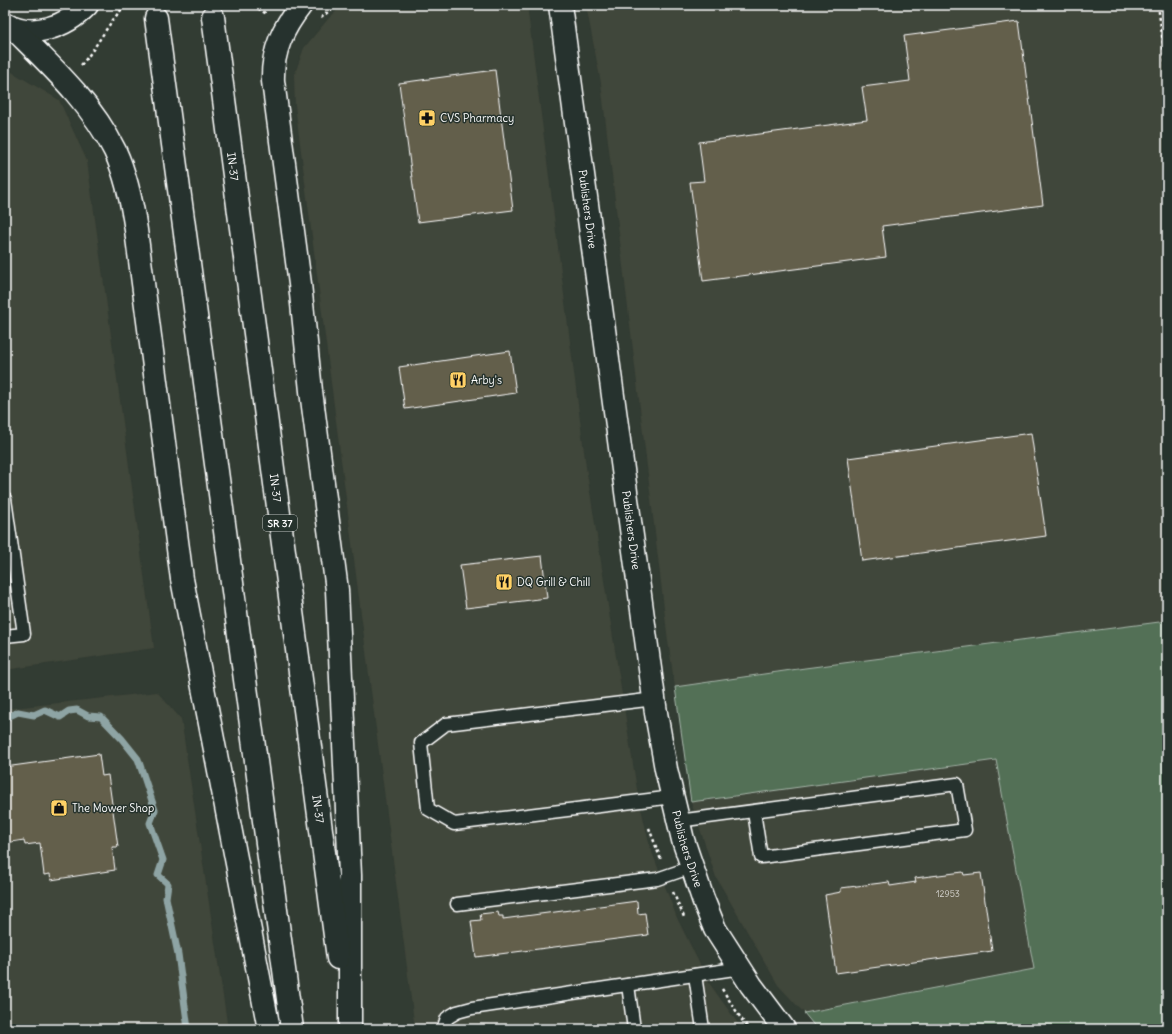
<svg xmlns="http://www.w3.org/2000/svg" width="1172" height="1034" font-family="Delius,sans-serif">
  <rect width="100%" height="100%" fill="#323c33"/>
  <filter id="ink" filterUnits="userSpaceOnUse"><feTurbulence type="fractalNoise" baseFrequency=".025" numOctaves="2"/><feDisplacementMap in="SourceGraphic" scale="8" xChannelSelector="R" yChannelSelector="G"/><feConvolveMatrix kernelMatrix="1 2 1 2 8 2 1 2 1" color-interpolation-filters="sRGB"/></filter>
  <g filter="url(#ink)">
    <g fill="#41463a">
      <polygon points="343,5 527,5 586,467 638,796 650,847 677,918 709,983 742,1029 415,1029 295,105 294,76 304,48 329,18"/>
      <polygon points="586,5 1167,5 1167,621 805,668 675,687 668,641 601,83"/>
      <polygon points="5,68 59,100 87,161 154,648 5,670"/>
      <polygon points="157,692 181,719 228,1029 5,1029 5,709"/>
      <polygon points="996,760 1035,969 804,1013 778,985 716,877 691,802"/>
    </g>
    <polygon fill="#526f57" stroke="#a8b7ab" points="1167,621 1167,1029 817,1029 804,1013 1034,969 996,760 691,802 675,687 805,668"/>
    <g fill="none" stroke-linecap="round" stroke-linejoin="round">
      <polyline stroke="#8ea4a4" stroke-width="7" points="5,718 18,712 34,715 45,710 60,717 69,711 77,710 88,716 101,717 122,739 138,759 155,810 150,823 163,860 158,875 168,884 166,898 178,954 188,1029"/>
    </g>
    <g fill="#635e4c" stroke="#fff">
      <polygon points="1019,21 1043,205 882,226 886,257 703,281 690,182 704,181 699,142 867,120 862,87 910,81 904,36"/>
      <polygon points="495,70 513,210 418,222 399,83"/>
      <polygon points="510,351 516,393 405,409 399,367"/>
      <polygon points="1031,433 1046,536 862,561 848,458"/>
      <polygon points="542,556 547,598 466,608 460,565"/>
      <polygon points="99,754 102,776 108,775 118,847 112,847 115,870 51,880 50,874 44,875 40,843 25,845 24,840 5,843 5,767"/>
      <polygon points="963,872 964,875 981,873 992,951 836,973 825,895 841,892 841,888 889,882 890,886 916,882 915,878"/>
      <polygon points="637,901 638,914 645,913 648,935 476,957 471,921 481,920 480,914 498,912 499,916 503,916 503,919"/>
    </g>
    <g fill="none" stroke-linecap="round" stroke-linejoin="round">
      <defs>
        <g id="lane">
          <polyline points="5,499 24,634 5,636"/>
          <polyline points="655,699 446,724 421,743 428,809 454,824 673,797"/>
          <polyline points="678,821 957,784 965,830 761,857 754,812"/>
          <polyline points="457,904 657,879 692,867"/>
          <polyline points="695,975 703,1029"/>
          <polyline points="628,985 634,1029"/>
          <polyline points="443,1029 447,1018 457,1012 472,1008 741,968"/>
        </g>
        <g id="street">
          <path id="s1" d="M 560,5 L 656,713 L 666,769 L 683,840 L 703,899 L 715,929 L 751,985 L 784,1029"/>
        </g>
        <path id="secondary" d="M 5,23 C 33,39 66,27 87,5"/>
        <g id="highway">
          <path d="M 301,5 C 283,28 272,51 273,81 L 300,284 L 311,391 L 337,590 L 350,875 L 350,1029"/>
          <path id="s2" d="M 213,17 L 338,958"/>
          <polyline points="156,18 292,1029"/>
          <path d="M 12,27 C 50,65 91,102 115,151 C 126,175 132,203 136,230 L 182,579 L 269,1029"/>
        </g>
      </defs>
      <use href="#lane" stroke="#fff" stroke-width="15"/>
      <use href="#street" stroke="#fff" stroke-width="25"/>
      <use href="#secondary" stroke="#fff" stroke-width="25"/>
      <use href="#highway" stroke="#fff" stroke-width="25"/>
      <g stroke="#fff" stroke-width="2.5" stroke-dasharray="3 3" stroke-linecap="butt">
        <polyline points="253,5 268,15"/>
        <polyline points="1158,5 1167,73"/>
        <polyline points="321,18 336,5"/>
        <path d="M 81,65 C 98,46 108,22 126,5"/>
        <polyline points="649,828 661,860"/>
        <polyline points="673,892 684,917"/>
        <polyline points="722,989 742,1020 749,1029"/>
      </g>
      <use href="#lane" stroke="#26332d" stroke-width="12"/>
      <use href="#street" stroke="#26332d" stroke-width="22"/>
      <use href="#secondary" stroke="#26332d" stroke-width="22"/>
      <use href="#highway" stroke="#26332d" stroke-width="22"/>
    </g>
  </g>
  <defs>
    <symbol id="pharmacy-square" viewBox="-11 -11 22 22"><rect x="-9" y="-9" width="18" height="18" rx="4" fill="#ffd166" stroke="#26332d"/><path d="M-2-6h4v4h4v4h-4v4h-4v-4h-4v-4h4Z" fill="#111"/></symbol>
    <symbol id="restaurant-square" viewBox="-11 -11 22 22"><rect x="-9" y="-9" width="18" height="18" rx="4" fill="#ffd166" stroke="#26332d"/><path d="M-5-6h1v4h1v-4h1v4h1v-4h1v5L-1.5 .5V6h-2V.5L-5-1ZM5-6V6H3V1.5H1.5Q1.5-4 5-6Z" fill="#111"/></symbol>
    <symbol id="shop-square" viewBox="-11 -11 22 22"><rect x="-9" y="-9" width="18" height="18" rx="4" fill="#ffd166" stroke="#26332d"/><path d="M-5-2.5h2.3a2.7 3.5 0 0 1 5.4 0H5L5.5 6h-11ZM-1.5-2.5h3a1.5 2.3 0 0 0-3 0Z" fill="#111"/></symbol>
  </defs>
  <g fill-rule="evenodd">
    <use href="#pharmacy-square" x="417" y="108" width="20" height="20"/>
    <use href="#restaurant-square" x="448" y="370" width="20" height="20"/>
    <use href="#restaurant-square" x="494" y="572" width="20" height="20"/>
    <use href="#shop-square" x="49" y="798" width="20" height="20"/>
  </g>
  <g text-anchor="middle" dominant-baseline="central" stroke-width="3" stroke-linejoin="round" paint-order="stroke">
    <g font-size="9" fill="#d8d7d2">
      <text x="948" y="893">12953</text>
    </g>
    <rect fill="#26332d" stroke="#bec2c0" stroke-width="1" x="263" y="515" width="34" height="16" rx="3"/>
    <g font-size="10" font-weight="bold" fill="#fff">
      <text x="280" y="523">SR 37</text>
    </g>
    <g font-size="11" fill="#fff" stroke="#26332d" text-anchor="start">
      <text x="440" y="118">CVS Pharmacy</text>
      <text x="471" y="380">Arby's</text>
      <text x="517" y="582">DQ Grill &amp; Chill</text>
      <text x="72" y="808">The Mower Shop</text>
    </g>
    <g font-size="11" fill="#fff" stroke="#26332d">
      <text stroke="none"><textPath href="#s2" startOffset="151">IN-37</textPath></text>
      <text stroke="none"><textPath href="#s1" startOffset="206">Publishers Drive</textPath></text>
      <text stroke="none"><textPath href="#s2" startOffset="475">IN-37</textPath></text>
      <text stroke="none"><textPath href="#s1" startOffset="530">Publishers Drive</textPath></text>
      <text stroke="none"><textPath href="#s2" startOffset="799">IN-37</textPath></text>
      <text stroke="none"><textPath href="#s1" startOffset="854">Publishers Drive</textPath></text>
    </g>
  </g>
  <rect width="1172" height="1034" fill="none" stroke="#26332d" stroke-width="20"/>
  <rect x="10" y="10" width="1152" height="1014" fill="none" stroke="#fff" stroke-width="1.5" filter="url(#ink)"/>
</svg>
